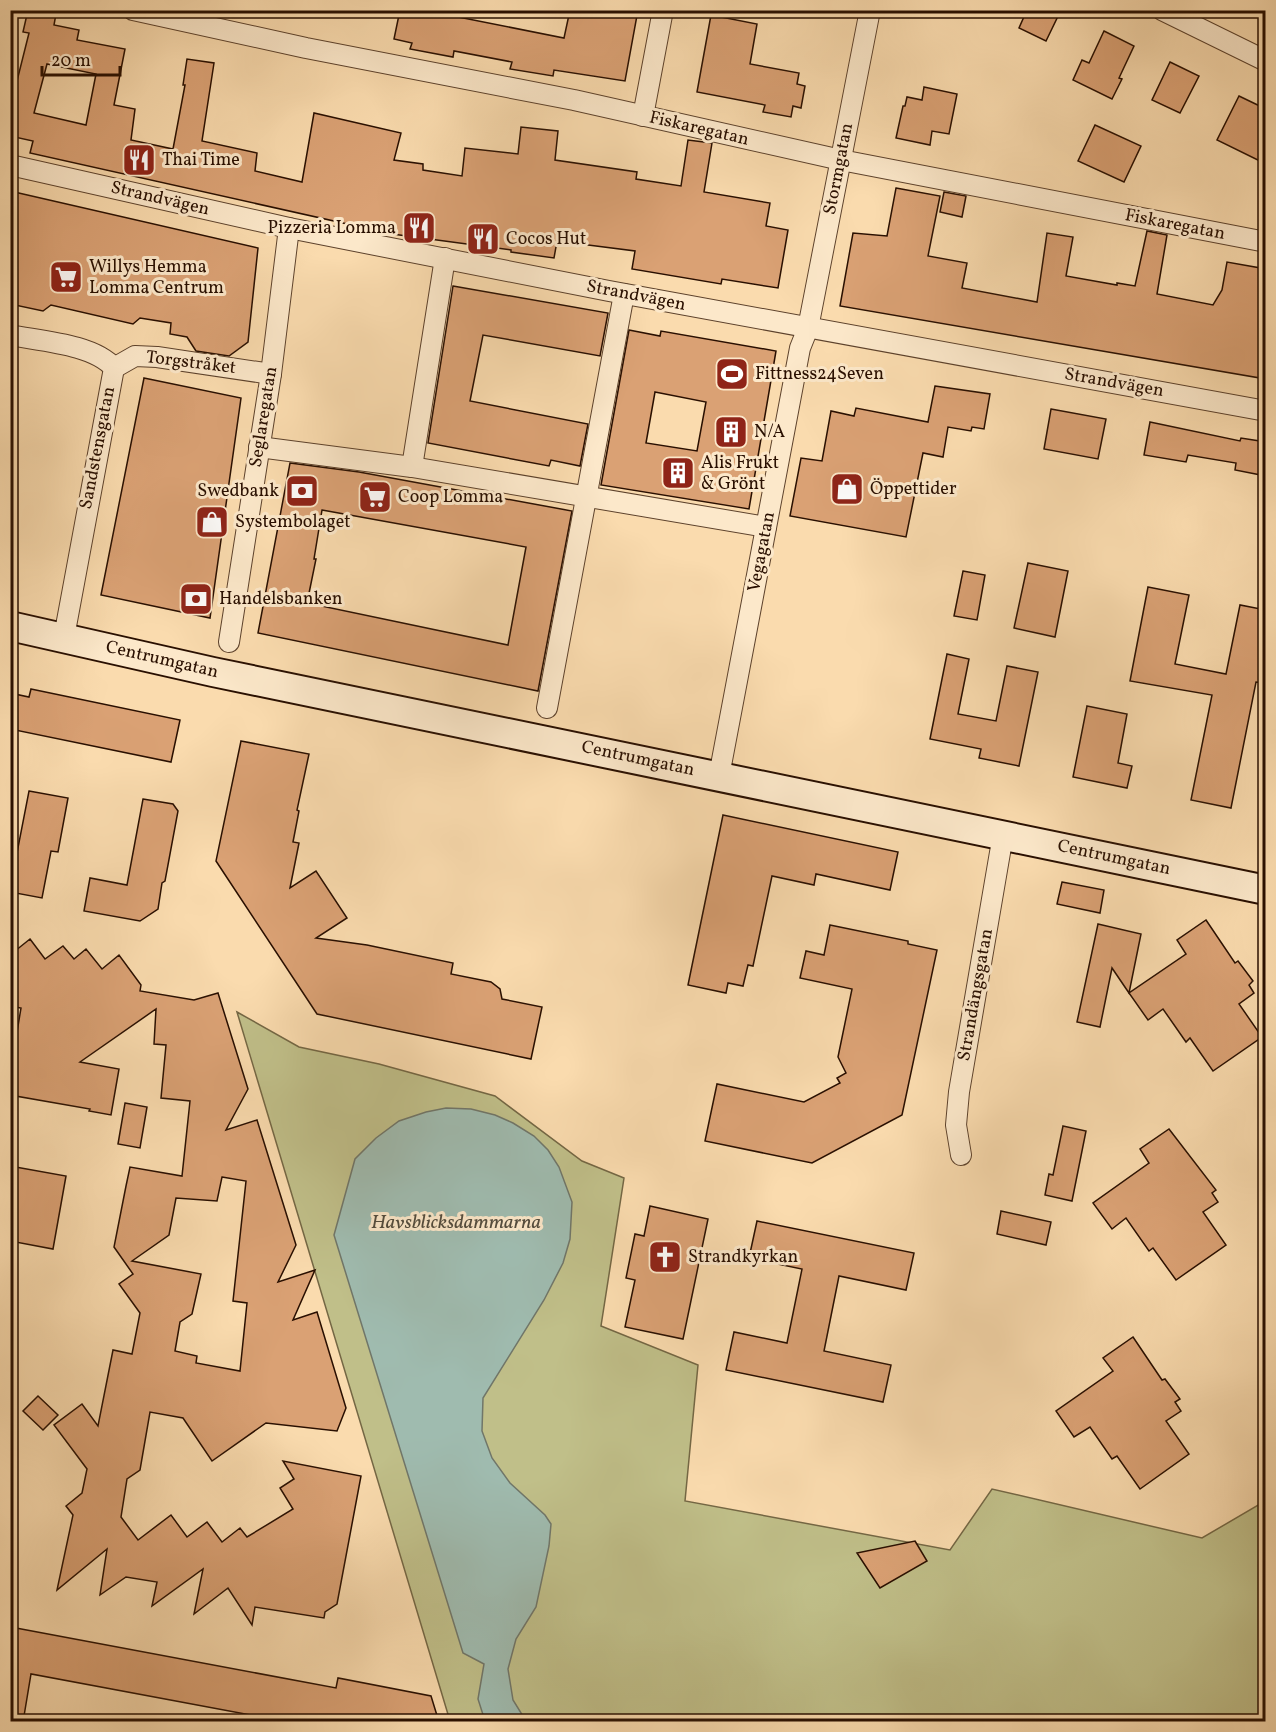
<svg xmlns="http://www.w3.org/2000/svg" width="1276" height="1732" font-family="Vollkorn,serif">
  <rect width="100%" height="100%" fill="#fadbae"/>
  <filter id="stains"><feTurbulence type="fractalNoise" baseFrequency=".00333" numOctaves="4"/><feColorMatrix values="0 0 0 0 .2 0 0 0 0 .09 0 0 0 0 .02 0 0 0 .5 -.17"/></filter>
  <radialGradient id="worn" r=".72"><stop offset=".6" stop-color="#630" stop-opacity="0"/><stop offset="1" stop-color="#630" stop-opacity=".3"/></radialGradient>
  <polygon fill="#c0bf89" stroke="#746744" stroke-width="1.5" points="237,1012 299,1047 379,1064 495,1096 582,1161 624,1178 601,1326 698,1365 685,1501 950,1550 992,1489 1202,1538 1265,1501 1265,1721 450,1721"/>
  <polygon fill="#9fbbaf" stroke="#707669" stroke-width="1.5" points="446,1108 471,1109 495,1115 513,1123 534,1136 548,1150 559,1167 572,1202 570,1239 563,1263 544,1300 483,1398 482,1431 492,1458 510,1483 545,1515 551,1524 549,1546 536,1607 516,1639 508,1669 513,1700 526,1721 485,1721 478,1699 484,1664 463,1653 334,1235 355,1159 376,1138 399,1121 426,1112"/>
  <g fill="#daa174" stroke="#290f00" stroke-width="1.5" fill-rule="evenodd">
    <path d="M 28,10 L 56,14 L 54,25 L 79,30 L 77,40 L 125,49 L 114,105 L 135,109 L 131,140 L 173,149 L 185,85 L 183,85 L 187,59 L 214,63 L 202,141 L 257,153 L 255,171 L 302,182 L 314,113 L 401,133 L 394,160 L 423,164 L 423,170 L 462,176 L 465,148 L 518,154 L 521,127 L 558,131 L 555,160 L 637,172 L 636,179 L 681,186 L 688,140 L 712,143 L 704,192 L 770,203 L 766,226 L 788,230 L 778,288 L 722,279 L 721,284 L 632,269 L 635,251 L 557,241 L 554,258 L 511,252 L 511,250 L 392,234 L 30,153 L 33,141 L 10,136 L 10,80 L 17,81 L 29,33 L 23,32 ZM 47,64 L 96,74 L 86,125 L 34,113 Z"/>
    <polygon points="400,10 423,10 564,38 570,10 638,10 625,81 554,70 553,76 510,69 512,62 454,51 453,57 410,49 412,43 394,39"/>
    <polygon points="1027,10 1061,10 1046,41 1019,28"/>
    <polygon points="711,15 757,24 750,64 799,73 797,84 805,86 801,108 793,106 791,117 763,112 765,105 697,92"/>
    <polygon points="1104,31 1134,46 1119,78 1122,79 1112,99 1073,80 1082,60 1089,63"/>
    <polygon points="1170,62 1199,76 1180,113 1152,100"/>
    <polygon points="924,87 957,94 949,134 932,131 930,145 896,138 903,106 905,106 907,97 922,100"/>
    <polygon points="1239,96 1266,109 1266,164 1217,140"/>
    <polygon points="1095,125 1141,146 1124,182 1078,161"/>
    <polygon points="896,188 940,196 928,256 967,263 962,288 1037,302 1047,233 1073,237 1066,276 1117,285 1117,283 1135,286 1147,231 1167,235 1157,294 1213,305 1222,290 1227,262 1266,269 1266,379 840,306 853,233 887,236"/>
    <polygon points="10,191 258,248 248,342 229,356 196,351 187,337 170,334 171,323 140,318 133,324 51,305 43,311 10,304"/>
    <polygon points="944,192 966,196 962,217 940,212"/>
    <polygon points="453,286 608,313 600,356 483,335 470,401 588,424 580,466 551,460 549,466 428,443"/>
    <path d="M 629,330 L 660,336 L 661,331 L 776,351 L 749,509 L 601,485 ZM 655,392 L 706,402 L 697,451 L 646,443 Z"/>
    <polygon points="144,378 241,398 210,618 101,595"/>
    <polygon points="935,386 990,394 984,429 972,427 971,431 948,427 943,457 923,453 906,537 790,516 801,458 822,461 831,411 854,416 856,408 928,422"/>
    <polygon points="1051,409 1106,419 1098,459 1044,449"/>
    <polygon points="1150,422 1240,441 1241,438 1266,442 1266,476 1235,470 1236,463 1188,455 1186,462 1144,455"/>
    <path d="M 290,463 L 359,472 L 572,511 L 538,691 L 258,633 ZM 322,510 L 526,547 L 508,645 L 307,603 L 316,559 L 314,559 Z"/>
    <polygon points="1028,563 1068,571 1055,637 1014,628"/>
    <polygon points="963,571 985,575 977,620 954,616"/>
    <polygon points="1148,587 1189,595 1175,664 1226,674 1240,605 1266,610 1266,683 1256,682 1231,808 1191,800 1212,695 1130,681"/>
    <polygon points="947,654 969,659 958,714 996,721 1007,666 1038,672 1019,766 979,758 981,749 930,739"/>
    <polygon points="31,689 180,720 171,762 10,729 10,693 29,697"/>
    <polygon points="1087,706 1127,714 1118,763 1132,766 1127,788 1073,777"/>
    <polygon points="241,741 309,754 297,810 299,811 293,842 299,843 290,888 316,871 347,918 316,938 367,945 453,963 451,974 491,982 500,989 502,999 542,1007 531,1059 317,1014 216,861"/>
    <polygon points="29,791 68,798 58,852 51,851 42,898 10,892 10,857 16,858"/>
    <polygon points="143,799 173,804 178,811 165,881 162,883 158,909 140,921 84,911 90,878 127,885"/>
    <polygon points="723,815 898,852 890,890 816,874 814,885 772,876 753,966 748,965 743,986 728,983 726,993 688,985"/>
    <polygon points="1062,882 1104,890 1100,913 1057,904"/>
    <polygon points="1206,920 1235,963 1238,961 1253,981 1249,985 1254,993 1239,1004 1262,1037 1213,1071 1190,1038 1186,1042 1163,1009 1148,1020 1129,993 1186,954 1177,940"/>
    <polygon points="1098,924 1141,934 1129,993 1112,968 1100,1027 1077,1022"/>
    <polygon points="830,925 908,941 908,944 937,950 902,1115 812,1163 705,1141 717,1084 804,1102 840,1083 837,1078 846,1073 838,1057 852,989 800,978 806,951 824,955"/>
    <path d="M 30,939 L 45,959 L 63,946 L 74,959 L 86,949 L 102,969 L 119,955 L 141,985 L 140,991 L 194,1000 L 218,993 L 248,1089 L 226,1130 L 257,1120 L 296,1245 L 278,1282 L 315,1270 L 293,1320 L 317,1312 L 346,1408 L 337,1431 L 266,1423 L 212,1461 L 183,1418 L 150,1412 L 140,1470 L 127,1479 L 121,1517 L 138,1540 L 171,1515 L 187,1537 L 207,1522 L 222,1542 L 240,1528 L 247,1537 L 293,1509 L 280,1488 L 294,1479 L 283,1461 L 361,1476 L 337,1604 L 325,1612 L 324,1618 L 255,1607 L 252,1625 L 228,1588 L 194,1614 L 203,1569 L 152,1606 L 157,1582 L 126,1577 L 100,1595 L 107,1549 L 57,1590 L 73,1515 L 66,1506 L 82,1493 L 87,1469 L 54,1425 L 82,1404 L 98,1426 L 113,1350 L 132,1354 L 140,1313 L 119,1284 L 133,1274 L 114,1247 L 126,1186 L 130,1167 L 182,1176 L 190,1101 L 161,1098 L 166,1045 L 154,1044 L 156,1009 L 80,1062 L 119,1069 L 111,1115 L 89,1111 L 90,1109 L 10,1095 L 10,1049 L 14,1050 L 21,1008 L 10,1006 L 10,955 ZM 222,1177 L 246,1181 L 233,1301 L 247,1303 L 240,1371 L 196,1363 L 197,1356 L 175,1351 L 180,1322 L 192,1314 L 201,1274 L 132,1261 L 169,1235 L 176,1198 L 217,1201 Z"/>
    <polygon points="125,1103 147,1107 140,1148 118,1144"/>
    <polygon points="1063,1126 1086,1131 1072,1201 1045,1195 1049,1174 1053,1175"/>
    <polygon points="1169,1129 1216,1190 1212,1193 1218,1202 1203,1212 1226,1245 1176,1280 1153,1248 1149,1251 1126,1218 1112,1229 1093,1203 1149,1163 1140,1149"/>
    <polygon points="10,1166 66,1176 53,1249 10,1241"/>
    <polygon points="650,1206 708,1219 683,1339 625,1327 635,1280 626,1278 635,1234 644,1236"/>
    <polygon points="1001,1211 1051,1222 1046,1245 997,1234"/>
    <polygon points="757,1221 914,1253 906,1290 839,1276 824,1351 891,1365 883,1402 726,1370 734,1332 787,1343 802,1269 749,1258"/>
    <polygon points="1133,1337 1162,1380 1165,1379 1180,1399 1175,1402 1181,1411 1166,1421 1189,1454 1140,1489 1117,1456 1112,1459 1090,1427 1074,1437 1056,1411 1113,1371 1103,1358"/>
    <polygon points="38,1396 58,1415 43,1430 23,1411"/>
    <polygon points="915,1541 927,1561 880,1588 857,1553"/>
    <polygon points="16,1628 336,1688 338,1678 431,1696 439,1722 288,1722 31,1674 23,1722 10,1722 10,1659"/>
  </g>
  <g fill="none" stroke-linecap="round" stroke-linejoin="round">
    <defs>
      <g id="street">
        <polyline points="133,10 306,48 574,100 841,160 1266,242"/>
        <polyline points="1162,10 1266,61"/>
        <polyline points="643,116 663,10"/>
        <polyline points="10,165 289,228 609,291 1266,411"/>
        <path d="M 10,335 C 39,341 94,344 114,368 L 64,637"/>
        <polyline points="114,368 135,356 157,357 271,374"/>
        <polyline points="259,447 412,467 445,258"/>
        <polyline points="412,467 766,527"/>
        <polyline points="229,642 271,374 289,228"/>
        <polyline points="547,708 624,294"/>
        <polyline points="719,776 800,348 808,328 870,10"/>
        <polyline points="961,1155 956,1125 959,1092 1003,835"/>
      </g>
      <polyline id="secondary" points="10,626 213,672 1266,890"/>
    </defs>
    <use href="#street" stroke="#5d422c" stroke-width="22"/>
    <use href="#secondary" stroke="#290f00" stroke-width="32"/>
    <use href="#street" stroke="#fce8ca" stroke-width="20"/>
    <use href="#secondary" stroke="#fce8ca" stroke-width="28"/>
  </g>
  <defs>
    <symbol id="restaurant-square" viewBox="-11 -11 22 22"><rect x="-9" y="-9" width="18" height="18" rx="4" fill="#8f2418" stroke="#fce8ca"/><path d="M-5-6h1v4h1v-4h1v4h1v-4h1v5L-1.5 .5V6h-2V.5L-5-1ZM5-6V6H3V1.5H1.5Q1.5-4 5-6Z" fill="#fff"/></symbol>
    <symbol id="supermarket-square" viewBox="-11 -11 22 22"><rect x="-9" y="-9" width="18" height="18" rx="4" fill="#8f2418" stroke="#fce8ca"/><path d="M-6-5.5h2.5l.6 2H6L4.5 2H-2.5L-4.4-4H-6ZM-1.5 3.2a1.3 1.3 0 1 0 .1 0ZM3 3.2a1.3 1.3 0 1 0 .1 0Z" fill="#fff"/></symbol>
    <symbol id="stadium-square" viewBox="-11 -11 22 22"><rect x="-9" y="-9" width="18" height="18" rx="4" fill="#8f2418" stroke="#fce8ca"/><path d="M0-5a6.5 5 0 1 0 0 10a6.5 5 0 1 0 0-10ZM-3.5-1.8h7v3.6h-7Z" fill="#fff"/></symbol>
    <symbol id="building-square" viewBox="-11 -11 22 22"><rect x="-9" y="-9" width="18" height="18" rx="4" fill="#8f2418" stroke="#fce8ca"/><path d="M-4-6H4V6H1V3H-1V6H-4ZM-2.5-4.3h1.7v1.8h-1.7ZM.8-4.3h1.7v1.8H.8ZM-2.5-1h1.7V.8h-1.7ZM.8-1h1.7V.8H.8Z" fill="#fff"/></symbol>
    <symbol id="shop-square" viewBox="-11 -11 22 22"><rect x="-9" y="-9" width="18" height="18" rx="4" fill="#8f2418" stroke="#fce8ca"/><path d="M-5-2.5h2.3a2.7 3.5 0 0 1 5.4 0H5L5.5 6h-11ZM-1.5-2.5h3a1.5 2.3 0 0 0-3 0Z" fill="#fff"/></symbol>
    <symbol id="bank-square" viewBox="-11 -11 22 22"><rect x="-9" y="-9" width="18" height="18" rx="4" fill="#8f2418" stroke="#fce8ca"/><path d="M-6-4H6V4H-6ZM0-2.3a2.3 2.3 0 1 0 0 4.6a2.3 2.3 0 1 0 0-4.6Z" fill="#fff"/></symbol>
    <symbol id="church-square" viewBox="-11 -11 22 22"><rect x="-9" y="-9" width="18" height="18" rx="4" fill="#8f2418" stroke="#fce8ca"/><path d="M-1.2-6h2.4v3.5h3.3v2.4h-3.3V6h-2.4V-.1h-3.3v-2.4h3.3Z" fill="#fff"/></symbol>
  </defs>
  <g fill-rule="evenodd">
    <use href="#restaurant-square" x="120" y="141" width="38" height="38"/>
    <use href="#restaurant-square" x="400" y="209" width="38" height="38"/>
    <use href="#restaurant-square" x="464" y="220" width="38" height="38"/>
    <use href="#supermarket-square" x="47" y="258" width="38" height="38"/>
    <use href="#stadium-square" x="713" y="355" width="38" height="38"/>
    <use href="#building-square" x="712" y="413" width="38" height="38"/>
    <use href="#building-square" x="659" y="454" width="38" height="38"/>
    <use href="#shop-square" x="828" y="470" width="38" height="38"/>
    <use href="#bank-square" x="283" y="472" width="38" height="38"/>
    <use href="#supermarket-square" x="356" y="478" width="38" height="38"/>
    <use href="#shop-square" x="193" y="503" width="38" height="38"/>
    <use href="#bank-square" x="177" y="580" width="38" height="38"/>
    <use href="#church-square" x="646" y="1238" width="38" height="38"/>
  </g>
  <g text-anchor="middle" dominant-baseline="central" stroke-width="6" stroke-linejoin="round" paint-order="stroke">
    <g font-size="18" fill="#290f00" stroke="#fce8ca">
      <text transform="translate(699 129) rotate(13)">Fiskaregatan</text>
      <text transform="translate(839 169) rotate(-79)">Stormgatan</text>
      <text transform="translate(160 199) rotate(13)">Strandvägen</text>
      <text transform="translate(1175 225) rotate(11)">Fiskaregatan</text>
      <text transform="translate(636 296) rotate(11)">Strandvägen</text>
      <text transform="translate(191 363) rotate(7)">Torgstråket</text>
      <text transform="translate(1114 383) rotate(10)">Strandvägen</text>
      <text transform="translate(264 417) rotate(-81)">Seglaregatan</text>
      <text transform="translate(98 448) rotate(-79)">Sandstensgatan</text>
      <text transform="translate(762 552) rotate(-79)">Vegagatan</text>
      <text transform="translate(162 660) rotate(13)">Centrumgatan</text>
      <text transform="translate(638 759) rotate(12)">Centrumgatan</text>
      <text transform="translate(1114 858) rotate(12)">Centrumgatan</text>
      <text transform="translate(976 995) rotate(-80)">Strandängsgatan</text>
    </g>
    <g font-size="18" fill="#290f00" stroke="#fce8ca" text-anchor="start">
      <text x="162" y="160">Thai Time</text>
      <text x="396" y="228" text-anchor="end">Pizzeria Lomma</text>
      <text x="506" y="239">Cocos Hut</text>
      <text x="89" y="267">Willys Hemma<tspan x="89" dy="21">Lomma Centrum</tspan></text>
      <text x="755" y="374">Fittness24Seven</text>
      <text x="754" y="432">N/A</text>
      <text x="701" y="463">Alis Frukt<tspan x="701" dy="21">&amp; Grönt</tspan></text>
      <text x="870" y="489">Öppettider</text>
      <text x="279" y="491" text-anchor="end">Swedbank</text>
      <text x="398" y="497">Coop Lomma</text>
      <text x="235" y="522">Systembolaget</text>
      <text x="219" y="599">Handelsbanken</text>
      <text x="688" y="1257">Strandkyrkan</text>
    </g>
    <g font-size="20" font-style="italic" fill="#524b3d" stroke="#fce8ca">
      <text x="456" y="1223">Havsblicksdammarna</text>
    </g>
  </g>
  <rect width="1276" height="1732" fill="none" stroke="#fadbae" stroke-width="36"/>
  <rect x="12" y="12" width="1252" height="1708" fill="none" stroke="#290f00" stroke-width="3"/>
  <rect x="18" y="18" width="1240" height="1696" fill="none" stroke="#290f00" stroke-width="1.5"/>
  <path d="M42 66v9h78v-9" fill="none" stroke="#290f00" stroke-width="3"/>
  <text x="51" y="66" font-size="18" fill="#290f00" stroke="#fce8ca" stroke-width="4.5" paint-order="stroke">20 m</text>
  <rect width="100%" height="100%" filter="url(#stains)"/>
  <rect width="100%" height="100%" fill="url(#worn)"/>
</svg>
